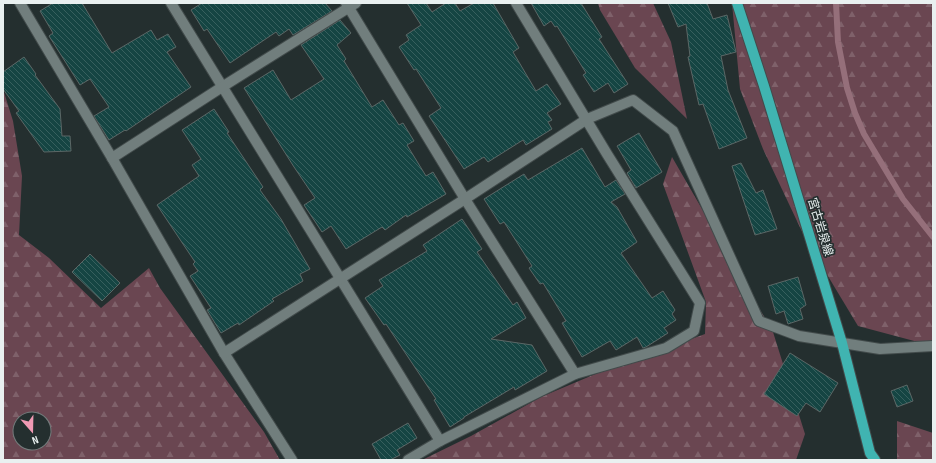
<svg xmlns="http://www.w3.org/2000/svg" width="936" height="463" font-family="'Sofia Sans Condensed','Noto Sans JP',sans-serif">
  <defs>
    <pattern id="forest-firs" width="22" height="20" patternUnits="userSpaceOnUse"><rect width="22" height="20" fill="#6a4651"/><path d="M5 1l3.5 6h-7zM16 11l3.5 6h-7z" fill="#7f616a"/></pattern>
    <pattern id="building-back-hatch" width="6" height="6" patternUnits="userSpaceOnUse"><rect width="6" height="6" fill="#154543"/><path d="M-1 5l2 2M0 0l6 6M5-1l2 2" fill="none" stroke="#37605e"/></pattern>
  </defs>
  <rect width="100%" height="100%" fill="#242f2f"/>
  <g fill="url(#forest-firs)" fill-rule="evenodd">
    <polygon points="598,3 653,3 671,42 687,119 635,68 600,10"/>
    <polygon points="732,3 933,3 933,346 858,326 805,238 763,149 740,89"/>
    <path d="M 3,89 L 13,121 L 22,176 L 19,235 L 49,258 L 101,308 L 149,268 L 160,288 L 264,432 L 280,460 L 3,460 ZM 20,419 L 44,419 L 44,443 L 20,443 Z"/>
    <polygon points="672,157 773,332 805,434 796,460 422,460 471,436 541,397 593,375 705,334 706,302 663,184"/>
    <polygon points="897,421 933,433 933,460 897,460"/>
  </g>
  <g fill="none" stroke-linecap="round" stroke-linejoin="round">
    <polyline stroke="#956f7a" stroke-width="6" points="836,3 838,42 847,88 855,113 864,134 903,199 933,237"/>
  </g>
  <g fill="url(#building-back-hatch)" stroke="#5b6766">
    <polygon points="53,3 82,3 112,53 151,30 157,40 168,34 176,47 167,52 191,87 126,131 125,130 109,140 94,116 109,107 90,79 80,85 49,36 53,33 40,11"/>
    <polygon points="202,3 325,3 332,11 293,35 289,29 279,36 276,32 230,63 207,29 204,31 191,10"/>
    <polygon points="407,3 426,3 432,12 446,3 455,3 460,11 474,3 493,3 519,48 513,52 536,91 547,84 561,104 547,113 552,120 548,122 552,129 526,145 523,140 488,162 484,157 464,169 429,116 441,108 416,69 414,70 399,47 409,40 406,35 421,25"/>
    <polygon points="531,3 581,3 602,37 599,39 628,84 614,93 608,83 594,92 583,75 586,73 557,26 555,27 551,21 544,26"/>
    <polygon points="668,3 707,3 713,19 727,15 736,52 721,56 728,90 747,138 719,149 703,104 699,105 688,57 690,56 686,24 678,27"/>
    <polygon points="340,20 351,33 337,45 346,59 344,61 372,107 383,100 399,125 403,123 414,141 407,145 426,176 433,172 446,194 407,217 406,215 385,230 382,227 346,249 331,226 322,232 304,205 315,198 294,167 244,88 273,70 291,100 324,79 301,45"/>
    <polygon points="24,57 36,74 35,75 60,109 62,136 70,136 71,151 44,152 16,113 19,111 3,89 3,72"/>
    <polygon points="214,109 229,132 227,133 263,187 260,190 281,219 310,269 300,274 303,281 272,299 274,301 239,325 238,323 221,333 207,310 211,308 190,276 198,271 193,264 195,262 157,205 199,176 192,165 201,159 182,130"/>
    <polygon points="639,133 662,172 636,188 627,173 631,170 617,146"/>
    <polygon points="582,148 605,187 616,180 625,194 611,202 617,207 637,242 621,253 652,298 663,291 675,310 672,314 676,320 664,328 668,333 646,347 643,348 637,337 616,350 610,341 582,357 562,323 566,321 543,283 540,284 529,268 532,266 504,222 500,224 484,199 524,174 528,180"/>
    <polygon points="741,163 756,193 763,190 777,229 755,235 732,166"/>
    <polygon points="462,219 482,249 477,252 513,305 517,302 526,318 491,339 532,345 547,371 515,390 514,387 464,417 464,418 450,427 434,400 436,399 386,324 384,325 365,298 383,286 379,280 427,251 423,245"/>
    <polygon points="90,254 120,283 102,301 72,272"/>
    <polygon points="798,277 806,305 800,309 803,319 788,324 784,311 776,314 768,286"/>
    <polygon points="790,353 838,383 820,412 806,403 797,416 764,394"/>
    <polygon points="907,385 913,401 897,407 891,391"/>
    <polygon points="408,423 417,438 397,450 400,455 390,460 381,460 372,444"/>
  </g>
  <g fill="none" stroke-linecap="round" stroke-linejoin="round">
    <defs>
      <g id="minor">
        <polyline points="20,3 112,158 224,353 292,460"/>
        <polyline points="171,3 440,441"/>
        <polyline points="346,3 465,199 575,374"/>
        <polyline points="112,158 222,87 356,3"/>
        <polyline points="224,353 465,199 587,119 633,100 673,131 759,321 799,336 880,349 933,346"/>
        <polyline points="408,460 440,441 575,374 666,348 694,331 700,303 607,154 516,3"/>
      </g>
      <polyline id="primary" points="737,3 764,86 842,343 870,453 875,460"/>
    </defs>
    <use href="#minor" stroke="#424b4b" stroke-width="12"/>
    <use href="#primary" stroke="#424b4b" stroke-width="12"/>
    <use href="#minor" stroke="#717e7d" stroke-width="10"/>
    <use href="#primary" stroke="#40b4b1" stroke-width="10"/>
  </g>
  <g text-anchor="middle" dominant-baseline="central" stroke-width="3.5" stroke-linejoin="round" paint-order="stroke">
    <g font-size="12" fill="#e9f0f0" stroke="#242f2f">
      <text transform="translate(820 227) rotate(73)">宮古岩泉線</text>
    </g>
  </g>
  <rect width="936" height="463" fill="none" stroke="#e9f0f0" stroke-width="8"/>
  <g transform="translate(32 431) rotate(160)"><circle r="19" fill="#242f2f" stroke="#737c7c"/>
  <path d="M0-3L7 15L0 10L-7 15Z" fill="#f09ab4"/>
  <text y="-6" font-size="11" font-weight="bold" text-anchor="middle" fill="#e9f0f0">N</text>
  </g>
</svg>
